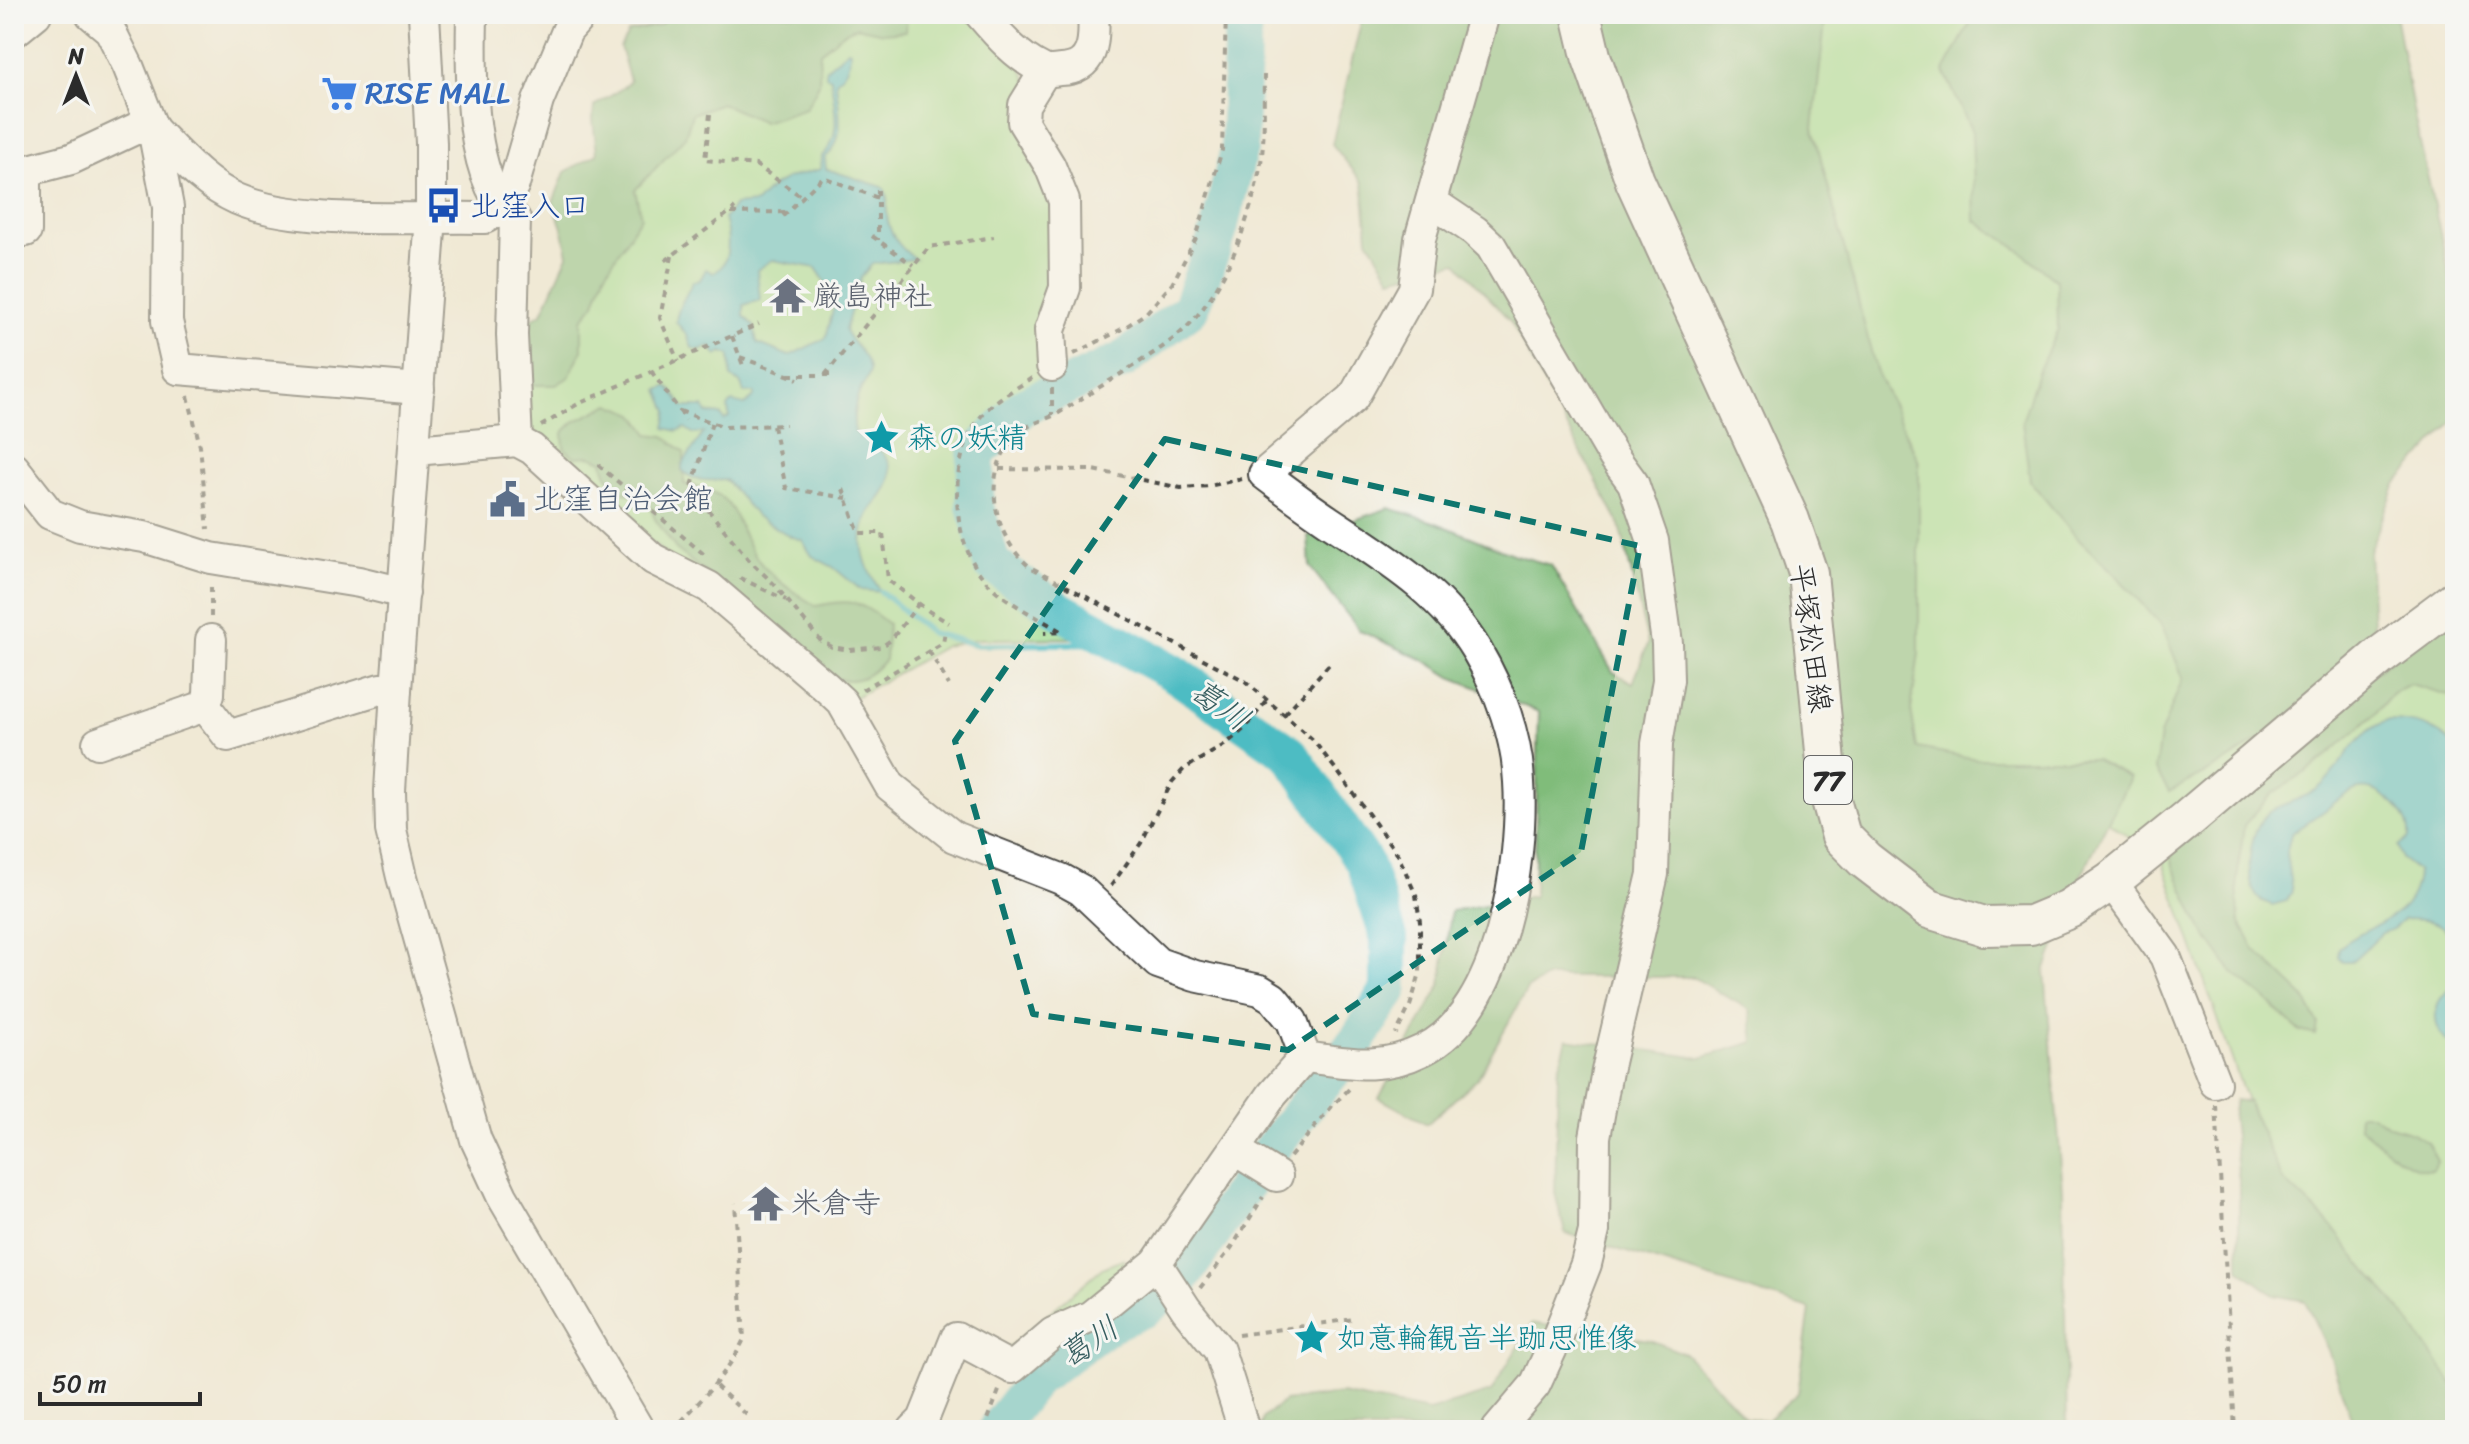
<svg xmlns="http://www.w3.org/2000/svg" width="2469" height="1444" font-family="Sriracha,'Klee One',sans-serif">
  <rect width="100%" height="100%" fill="#f6f6f2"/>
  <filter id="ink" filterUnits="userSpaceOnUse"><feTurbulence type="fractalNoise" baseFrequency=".0125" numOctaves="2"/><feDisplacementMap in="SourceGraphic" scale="16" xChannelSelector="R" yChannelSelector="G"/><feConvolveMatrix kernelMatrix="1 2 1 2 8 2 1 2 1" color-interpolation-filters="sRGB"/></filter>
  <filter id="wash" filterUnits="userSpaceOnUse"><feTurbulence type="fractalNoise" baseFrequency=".006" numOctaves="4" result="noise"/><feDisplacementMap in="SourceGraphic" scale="32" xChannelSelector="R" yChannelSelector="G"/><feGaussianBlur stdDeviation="1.8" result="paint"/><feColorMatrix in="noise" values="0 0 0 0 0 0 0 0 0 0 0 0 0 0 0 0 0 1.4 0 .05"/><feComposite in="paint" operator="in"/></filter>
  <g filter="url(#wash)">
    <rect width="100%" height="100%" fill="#f0e9d5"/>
    <g fill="#a1dd90" stroke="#66845e" stroke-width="2">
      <path d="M 732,14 L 975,14 L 1016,57 L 1030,85 L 1056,197 L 1046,375 C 1031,385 1013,395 1000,407 C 950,455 949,551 1005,595 C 1028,612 1056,624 1081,638 L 977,639 L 945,646 L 850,700 L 677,565 L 525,428 L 525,348 Z"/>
      <polygon points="1786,14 2281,14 2340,643 2425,631 2455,620 2455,1430 2286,1213 2162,860 2108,822 1947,852 1886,755"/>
      <polygon points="1124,1259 1129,1274 1016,1357 1001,1354 1102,1268"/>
    </g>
    <g fill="#80bc7a" stroke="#567452" stroke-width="2">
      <path d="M 671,14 L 901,14 L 907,17 L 905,31 L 883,33 L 857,27 L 843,33 L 820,52 L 819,84 L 806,108 L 763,122 L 721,103 L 692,114 L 685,137 L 635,190 L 641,217 L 605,274 L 595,303 L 582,320 L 582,350 L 569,377 L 556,385 L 535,385 L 518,362 L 528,321 L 542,313 L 568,255 L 563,231 L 553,202 L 565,172 L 597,154 L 593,120 L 594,106 C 607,97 619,93 630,81 L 620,47 L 629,32 L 660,25 Z"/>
      <polygon points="1363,14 1826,14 1813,128 1876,370 1919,462 1919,653 1911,710 1917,748 1977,759 2094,759 2130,778 2081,876 2045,971 2063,1190 2067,1430 1259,1430 1263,1418 1284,1401 1341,1394 1429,1411 1491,1392 1532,1323 1650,1340 1686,1354 1746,1418 1767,1420 1798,1393 1810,1309 1565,1233 1555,1193 1558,1072 1567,1039 1701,1058 1754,1042 1750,1010 1693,977 1548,977 1527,989 1477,1079 1427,1124 1379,1098 1441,985 1451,911 1534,896 1539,712 1451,677 1424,660 1360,631 1310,567 1308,536 1389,508 1434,522 1515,555 1551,565 1613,672 1633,683 1648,643 1620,525 1511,322 1457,262 1391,278 1368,239 1363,183 1332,144"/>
      <polygon points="1975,14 2395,14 2415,120 2455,300 2455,419 2396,484 2369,552 2373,624 2364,655 2292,719 2219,766 2169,792 2155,769 2160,735 2183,678 2162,626 2115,574 2079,540 2030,481 2022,422 2038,372 2058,329 2057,281 2022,252 1975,220 1972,132 1944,71"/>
      <path d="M 610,404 L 635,414 L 649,434 L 664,436 L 684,452 L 684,484 C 740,493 729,514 754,554 C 766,574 796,594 816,606 C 851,598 861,601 888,624 L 885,660 C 869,676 859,683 837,679 L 676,549 L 655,519 L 646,497 C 623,496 607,485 603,461 L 590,456 L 575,457 L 564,448 L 563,433 L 574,422 Z"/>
      <polygon points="2455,609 2455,697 2410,684 2392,693 2374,715 2314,767 2272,794 2244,825 2237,879 2239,921 2255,950 2304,997 2318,1023 2316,1035 2300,1031 2262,996 2233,973 2201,928 2173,866 2169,836"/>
      <polygon points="2235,1100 2248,1102 2282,1179 2330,1224 2359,1262 2400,1309 2455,1387 2455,1430 2355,1430 2328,1350 2305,1301 2274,1295 2239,1269 2239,1181 2232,1118"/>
      <path d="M 2372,1114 L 2390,1126 L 2413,1133 L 2427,1142 L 2437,1160 L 2432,1170 C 2405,1170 2379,1143 2359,1126 L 2358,1114 Z"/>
    </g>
    <g fill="#4dbcc3" stroke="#3c7477" stroke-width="2" fill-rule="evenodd">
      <path d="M 848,50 L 850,51 C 851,63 845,73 836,81 C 838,107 848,139 825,158 L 826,169 L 883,187 C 890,197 886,202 887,214 C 888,233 900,248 915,259 L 872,264 L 861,277 L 845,330 C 851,344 867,354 869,369 C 870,377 865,381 862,387 C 855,399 852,419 855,432 C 881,449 903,462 883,495 C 878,502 871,508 868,516 C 855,543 866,569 881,592 L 861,590 L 833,567 L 812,556 L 802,540 L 790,536 L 756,516 L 726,480 C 710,480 694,483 682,470 L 682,465 L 704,432 L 694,434 L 685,428 L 677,431 L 665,428 L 668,411 L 659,390 L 668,386 L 684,407 L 703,407 L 707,413 L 721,415 L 724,420 L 729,417 L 728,407 L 732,402 L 745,405 L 754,397 L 754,393 L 744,393 L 741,384 L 731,377 L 730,355 L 722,352 L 717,356 L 710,346 L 699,350 L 692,348 L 687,335 L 676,322 C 677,306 687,296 692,282 L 700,280 L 706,269 L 713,273 C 732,265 729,235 724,219 L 734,205 L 756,203 L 773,186 L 788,178 L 821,169 L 822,156 C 844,136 833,104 831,78 L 826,76 L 826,69 ZM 772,260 L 816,268 L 836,298 L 826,338 L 789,356 L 757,343 L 754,326 L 744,316 L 744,305 L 760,300 L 757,270 Z"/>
      <path d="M 2387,721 C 2414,721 2436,726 2455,747 L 2455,942 C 2444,921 2426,919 2404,919 L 2393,929 L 2382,933 L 2351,962 L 2342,962 L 2338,957 L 2339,948 C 2371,921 2415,922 2417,871 L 2402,859 L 2398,847 L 2409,838 C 2410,824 2404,814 2394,804 C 2367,779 2353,787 2328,808 C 2317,817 2303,824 2291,834 L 2286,854 L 2292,891 L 2287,901 L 2272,905 C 2268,903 2264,902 2260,900 C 2242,884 2249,828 2267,814 C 2284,801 2306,800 2322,785 C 2344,763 2355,733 2387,721 Z"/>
      <path d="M 2455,982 L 2455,1047 C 2439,1039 2431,1020 2439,1002 C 2442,994 2451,990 2455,982 Z"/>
    </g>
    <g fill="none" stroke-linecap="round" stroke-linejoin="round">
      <polyline stroke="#4dbcc3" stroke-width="6" points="881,592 931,633 978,645 1117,643"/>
      <polyline stroke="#4dbcc3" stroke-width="38" points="996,1430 1036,1378 1111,1323 1146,1308 1180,1280 1268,1153 1359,1038 1389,990 1389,938 1364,862 1290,754 1174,673 1059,610 992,564 975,506 976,454 1024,406 1123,360 1190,309 1218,233 1239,149 1243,14"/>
    </g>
  </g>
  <g filter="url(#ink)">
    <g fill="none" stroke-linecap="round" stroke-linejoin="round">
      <defs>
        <g id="minor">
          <polyline points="91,14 110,30 128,66 153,129 168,207 167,321 178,369 419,389"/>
          <polyline points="424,14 431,143 431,217 396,690 390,791 391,830 402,877 476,1140 502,1196 639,1430"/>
          <path d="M 472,14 C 471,70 467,183 515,219 L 512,335 L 517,441"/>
          <path d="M 980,14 C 998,35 1016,56 1042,69 C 1047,72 1054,71 1060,70 C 1094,69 1095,41 1093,14"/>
          <polyline points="14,32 36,14"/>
          <polyline points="1045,71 1024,105 1023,122 1050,166 1064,201 1065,288 1050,330 1052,366"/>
          <polyline points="26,171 26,231"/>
          <path d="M 14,174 L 71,159 L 135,129 L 153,129 C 179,155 203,184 237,199 C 299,226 416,216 485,218 L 501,209 L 514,184 L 538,101 L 567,31 L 582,14"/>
          <polyline points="1432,202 1475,231 1491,246 1614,457 1633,483 1653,541 1667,643 1668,680 1657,744 1653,874 1607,1071 1595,1137 1594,1231 1586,1264 1559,1333 1535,1385 1497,1430"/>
          <polyline points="415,450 517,441 532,449 653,559 709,587 826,687 842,702 890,786 954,837 1061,879 1081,890 1158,963 1195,976 1260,990 1273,998 1292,1021 1305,1057"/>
          <polyline points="14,468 50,514 80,526 144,537 211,558 359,582 404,593"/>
          <polyline points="205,706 228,736 380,689 396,690"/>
          <polyline points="205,706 209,694 211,640"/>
          <polyline points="98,743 205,706"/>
          <polyline points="2111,881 2165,956 2215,1083"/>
          <path d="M 1305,1057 C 1349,1063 1381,1071 1423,1050 C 1501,1013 1524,859 1519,782 C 1517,737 1500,690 1477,651 C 1444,595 1391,562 1338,527 C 1313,511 1288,492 1264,474 L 1353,398 L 1414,289 L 1420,239 L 1484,14"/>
          <polyline points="1235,1150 1277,1176"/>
          <polyline points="1156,1263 1186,1309 1219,1350 1244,1430"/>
          <polyline points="913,1430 923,1420 956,1338 1012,1368 1053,1333 1091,1316 1156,1263 1272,1095 1305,1057"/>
        </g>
        <polyline id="major" points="1581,14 1591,56 1635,181 1790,520 1808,573 1829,793 1841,836 1865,860 1929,909 1984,926 2031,925 2069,909 2111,881 2189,818 2380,656 2455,600"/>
      </defs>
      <use href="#minor" stroke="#494844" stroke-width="34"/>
      <use href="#major" stroke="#494844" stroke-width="42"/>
      <g stroke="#494844" stroke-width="4" stroke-dasharray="6 6" stroke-linecap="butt">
        <path d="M 1264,75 C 1263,107 1266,142 1259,173 C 1249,220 1230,274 1200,312 C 1179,340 1148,356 1119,375 C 1098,388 1078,401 1057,414 C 1045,420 1028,424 1019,433 C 979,470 992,536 1030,567 L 1245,681 L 1312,739 L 1338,772 L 1398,855 L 1416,895 L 1420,922 L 1420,973 L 1410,1006 L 1396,1034"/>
        <polyline points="710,114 705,160 756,165 802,197"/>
        <polyline points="878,190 878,240"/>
        <polyline points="731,213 786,212"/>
        <polyline points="783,216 823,177 878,198"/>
        <polyline points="872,236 913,265"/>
        <polyline points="672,256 660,318 678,361"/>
        <polyline points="665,261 735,208"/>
        <polyline points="732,336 744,368"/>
        <polyline points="1074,354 1124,328 1146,313 1172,284 1196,238 1222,150 1226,14"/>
        <polyline points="740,357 798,379"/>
        <polyline points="651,371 686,420"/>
        <polyline points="788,375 833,375"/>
        <polyline points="825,375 929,247 994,237"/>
        <path d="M 1032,378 C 1016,389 995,399 983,414 C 947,457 949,540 986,581 C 1006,603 1036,616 1062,632 L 1044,633"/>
        <polyline points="1052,388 1052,415"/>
        <polyline points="188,396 200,446 208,529"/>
        <polyline points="680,411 725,427 786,425"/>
        <polyline points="712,423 691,489 749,560 774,584 820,640 832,647 849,650 881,647 891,640 920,602"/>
        <polyline points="541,426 578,404 759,324"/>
        <polyline points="773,426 786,488 847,498"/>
        <polyline points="598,465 706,556"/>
        <polyline points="999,469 1094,470 1181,488 1209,486 1242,479"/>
        <polyline points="843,489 859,533 883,533 888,580 930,612 949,623"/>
        <polyline points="740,578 786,600"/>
        <polyline points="211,617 211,582"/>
        <polyline points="929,651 949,685"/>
        <polyline points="862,690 943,643 945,631"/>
        <polyline points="1285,714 1331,662"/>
        <polyline points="1111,886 1141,843 1172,782 1184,769 1226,744 1244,729 1268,699"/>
        <polyline points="2216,1105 2235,1430"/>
        <polyline points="1290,1157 1333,1105 1350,1088"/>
        <polyline points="1200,1288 1232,1247 1263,1197"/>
        <polyline points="1238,1335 1354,1319"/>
        <polyline points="716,1386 749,1417"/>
        <path d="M 673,1430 C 700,1401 727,1375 744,1339 L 735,1203"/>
        <polyline points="984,1430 1000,1388"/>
      </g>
      <use href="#minor" stroke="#fff" stroke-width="30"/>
      <use href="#major" stroke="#fff" stroke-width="38"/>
    </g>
  </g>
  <path d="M0 0H2469V1444H0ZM 1165,439 L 1640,546 L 1581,852 L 1288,1050 L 1033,1014 L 955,741 Z" fill="#f0e9d5" fill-opacity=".55" fill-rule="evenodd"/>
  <path fill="none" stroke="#0f766e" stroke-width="6" stroke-dasharray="16 10" stroke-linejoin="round" d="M 1165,439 L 1640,546 L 1581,852 L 1288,1050 L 1033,1014 L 955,741 Z"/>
  <defs>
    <symbol id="supermarket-bare" viewBox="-9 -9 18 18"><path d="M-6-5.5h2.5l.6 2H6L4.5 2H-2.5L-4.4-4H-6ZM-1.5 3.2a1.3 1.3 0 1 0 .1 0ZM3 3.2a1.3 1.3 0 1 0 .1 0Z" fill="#3f7fe0" stroke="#f6f6f2" stroke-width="2.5" paint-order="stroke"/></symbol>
    <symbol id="bus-bare" viewBox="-9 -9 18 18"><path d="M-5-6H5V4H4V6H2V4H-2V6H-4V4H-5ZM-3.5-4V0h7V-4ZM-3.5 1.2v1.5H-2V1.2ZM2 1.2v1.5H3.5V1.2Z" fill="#1a4fb4" stroke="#f6f6f2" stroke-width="2.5" paint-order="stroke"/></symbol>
    <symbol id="temple-bare" viewBox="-9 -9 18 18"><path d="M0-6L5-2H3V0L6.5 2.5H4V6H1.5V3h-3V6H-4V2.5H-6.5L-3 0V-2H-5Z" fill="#6b7280" stroke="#f6f6f2" stroke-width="2.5" paint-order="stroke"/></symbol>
    <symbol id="sight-bare" viewBox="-9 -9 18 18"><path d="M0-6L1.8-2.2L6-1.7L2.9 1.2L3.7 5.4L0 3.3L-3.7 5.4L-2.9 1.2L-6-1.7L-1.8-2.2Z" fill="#0f9aa8" stroke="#f6f6f2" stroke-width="2.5" paint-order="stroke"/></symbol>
    <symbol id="civic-bare" viewBox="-9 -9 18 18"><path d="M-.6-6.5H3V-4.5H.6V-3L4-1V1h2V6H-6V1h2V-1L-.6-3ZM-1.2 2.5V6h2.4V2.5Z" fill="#5c6f8a" stroke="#f6f6f2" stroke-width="2.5" paint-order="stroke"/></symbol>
  </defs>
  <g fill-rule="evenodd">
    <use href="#supermarket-bare" x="314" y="68" width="51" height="51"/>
    <use href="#bus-bare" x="418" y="180" width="51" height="51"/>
    <use href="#temple-bare" x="762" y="270" width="51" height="51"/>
    <use href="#sight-bare" x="856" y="412" width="51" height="51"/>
    <use href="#civic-bare" x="482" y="474" width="51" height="51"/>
    <use href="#temple-bare" x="740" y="1178" width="51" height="51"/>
    <use href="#sight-bare" x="1286" y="1312" width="51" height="51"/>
  </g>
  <g text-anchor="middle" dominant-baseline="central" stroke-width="6" stroke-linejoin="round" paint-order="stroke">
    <rect fill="#f6f6f2" stroke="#686867" stroke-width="2" x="1804" y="756" width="48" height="48" rx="6"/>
    <g font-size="28" font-weight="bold" fill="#2b2b2b">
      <text x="1828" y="780">77</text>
    </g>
    <g font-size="30" fill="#366cbe" stroke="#f6f6f2" text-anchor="start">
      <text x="365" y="93">RISE MALL</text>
    </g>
    <g font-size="30" fill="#164399" stroke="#f6f6f2" text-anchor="start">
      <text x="470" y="206">北窪入口</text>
    </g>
    <g font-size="30" fill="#5b616d" stroke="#f6f6f2" text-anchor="start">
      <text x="813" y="296">厳島神社</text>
      <text x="791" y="1203">米倉寺</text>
    </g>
    <g font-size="30" fill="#0d838f" stroke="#f6f6f2" text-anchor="start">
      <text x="907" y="438">森の妖精</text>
      <text x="1337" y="1338">如意輪観音半跏思惟像</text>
    </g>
    <g font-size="30" fill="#4e5e75" stroke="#f6f6f2" text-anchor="start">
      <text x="533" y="499">北窪自治会館</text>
    </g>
    <g font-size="30" fill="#2b2b2b" stroke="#f6f6f2">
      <text transform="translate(1811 638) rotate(82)">平塚松田線</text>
    </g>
    <g font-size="32" font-style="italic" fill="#375e60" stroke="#f6f6f2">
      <text transform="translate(1220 705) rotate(35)">葛川</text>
      <text transform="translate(1089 1342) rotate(-34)">葛川</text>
    </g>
  </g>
  <rect width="2469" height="1444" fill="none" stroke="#f6f6f2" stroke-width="48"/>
  <g transform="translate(76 76)" stroke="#f6f6f2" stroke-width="6" paint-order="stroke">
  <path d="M0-6L14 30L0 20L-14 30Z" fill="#2b2b2b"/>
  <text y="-12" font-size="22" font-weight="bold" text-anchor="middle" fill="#2b2b2b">N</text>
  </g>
  <path d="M40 1392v12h160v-12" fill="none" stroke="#2b2b2b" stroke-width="4"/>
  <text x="52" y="1392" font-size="24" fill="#2b2b2b" stroke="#f6f6f2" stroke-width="6" paint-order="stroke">50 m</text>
</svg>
